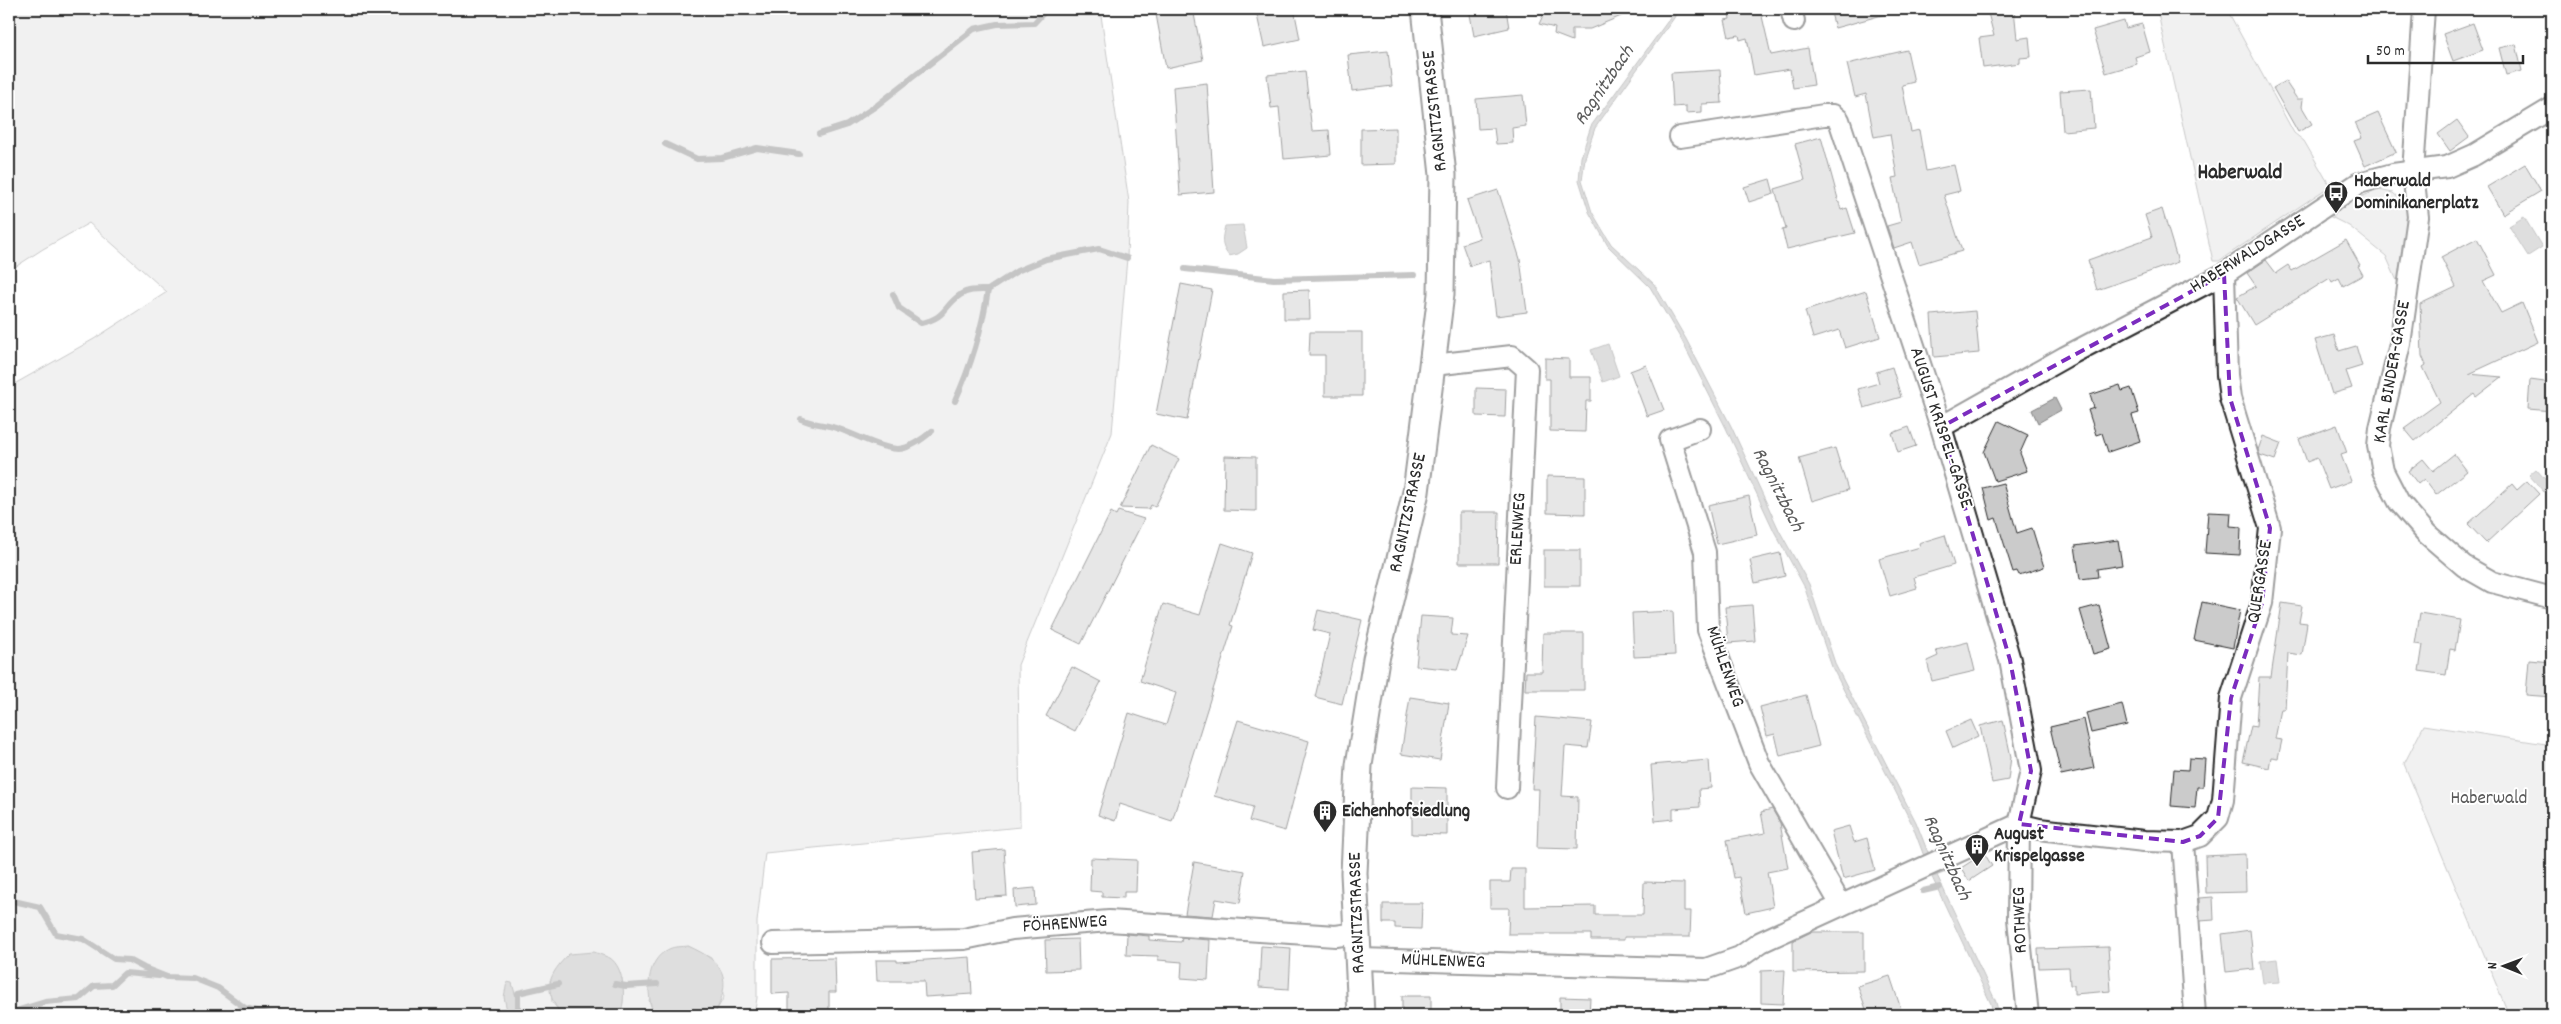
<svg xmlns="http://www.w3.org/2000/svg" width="2561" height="1024" font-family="Dekko,sans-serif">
  <rect width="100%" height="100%" fill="#fff"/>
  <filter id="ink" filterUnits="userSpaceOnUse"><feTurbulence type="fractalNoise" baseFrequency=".02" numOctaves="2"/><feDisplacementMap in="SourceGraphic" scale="10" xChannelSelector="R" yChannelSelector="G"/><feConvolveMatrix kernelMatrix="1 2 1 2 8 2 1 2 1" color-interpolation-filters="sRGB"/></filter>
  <g filter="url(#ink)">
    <g fill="#e0e0e0" stroke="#868686">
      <polygon points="9,9 1100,9 1129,202 1127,258 1112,433 1018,665 1020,827 765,853 757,922 757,998 754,1015 714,1015 724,997 711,958 688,946 649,1000 654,1015 620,1015 623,1002 622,978 550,980 552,1002 562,1015 9,1015 9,387 94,339 167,292 89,223 43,249 9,271"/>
      <polygon points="2157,9 2214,9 2230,15 2294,133 2304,141 2330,186 2219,261 2213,261"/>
      <polygon points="2379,190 2393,193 2410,208 2401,290 2386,256 2349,226 2329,216 2352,200"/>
      <polygon points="2424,725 2552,745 2552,1015 2509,1015 2404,764"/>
    </g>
    <g fill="#b6b6b6" stroke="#7e7e7e">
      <polygon points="1673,9 1678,9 1674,18 1595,128 1585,158 1582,180 1592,212 1611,244 1654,284 1686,339 1731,426 1779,530 1809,584 1836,666 1916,822 1936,873 1996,1002 1999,1015 1993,1015 1991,1004 1931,875 1912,824 1832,667 1804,586 1774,531 1726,428 1682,341 1650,287 1608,246 1589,212 1579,180 1581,157 1591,126 1670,18"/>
      <polygon points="2524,217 2542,247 2528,256 2509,226"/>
      <path d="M 1243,225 L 1247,248 L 1238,254 L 1229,256 C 1220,245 1222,238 1225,226 Z"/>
      <polygon points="1608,344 1619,376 1603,382 1591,350"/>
      <polygon points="2055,398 2061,410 2038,423 2032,410"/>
      <polygon points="2536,469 2551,486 2544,492 2529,475"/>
      <path d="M 688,946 C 725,962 733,979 714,1015 L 654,1015 C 646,994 645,960 669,949 C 675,946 682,947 688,946 Z"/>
      <path d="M 594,952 C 599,954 605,956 610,958 C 625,968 626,1000 620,1015 L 562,1015 C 542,989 548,975 569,954 Z"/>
      <polygon points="2277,959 2280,982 2263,983 2260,961"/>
      <polygon points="507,982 512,983 521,1015 508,1015 504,997"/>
    </g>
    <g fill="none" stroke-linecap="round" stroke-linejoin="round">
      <g stroke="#7e7e7e" stroke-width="6">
        <polyline points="819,134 847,125 876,106 974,29 997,24 1034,23 1047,9"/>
        <polyline points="665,144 697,159 722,158 757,148 799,154"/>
        <polyline points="1185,269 1274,279 1414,275"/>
        <path d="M 893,294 L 899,308 L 921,323 C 946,318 943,307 960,295 C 968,289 979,290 988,290"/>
        <path d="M 955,401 C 972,364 982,329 988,290 L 1017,271 L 1046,259 L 1099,249 L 1127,258"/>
        <path d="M 801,419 C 814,425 827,424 839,429 C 856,435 879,448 898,449 C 909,449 924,438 932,431"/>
        <polyline points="1934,874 1947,869"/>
        <polyline points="1923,891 1940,887"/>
        <polyline points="9,900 40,907 56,934 83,939 114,959 129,960 144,968 167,977 193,978 218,988 245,1008 274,1015"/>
        <polyline points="615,984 626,986 657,984"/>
        <polyline points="9,1013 45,1002 79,999 94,986 112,985 125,973 159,976"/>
        <polyline points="518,1015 518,993 558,984"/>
      </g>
    </g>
    <g fill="#cbcbcb" stroke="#2b2b2b">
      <polygon points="1155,9 1193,9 1203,60 1166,68"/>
      <polygon points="1287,9 1294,9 1300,39 1264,47 1257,15"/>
      <polygon points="1469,9 1506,9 1509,28 1474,36"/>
      <polygon points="1546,9 1638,9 1590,29 1572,29 1572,41 1554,34 1555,28 1539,24"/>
      <polygon points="1728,9 1753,9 1754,14 1761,12 1771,55 1808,48 1814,85 1793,88 1790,69 1754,75 1747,38 1740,40 1739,35 1729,37 1725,20 1730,19"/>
      <polygon points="1830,9 1885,9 1886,14 1835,28"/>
      <polygon points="1987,9 2014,9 2017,39 2029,37 2031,57 2020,58 2020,63 1983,68 1979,38 1994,36"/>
      <polygon points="2124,21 2126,28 2142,24 2150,52 2135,57 2137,64 2106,73 2093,30"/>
      <polygon points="2473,23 2483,50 2453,61 2443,34"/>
      <polygon points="2516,44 2522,71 2506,75 2499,48"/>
      <polygon points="1907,50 1914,82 1902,85 1911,132 1919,130 1926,171 1954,165 1960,191 1944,195 1962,251 1919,264 1912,242 1894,248 1887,226 1901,222 1892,178 1897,177 1890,134 1874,137 1866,94 1855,97 1847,64"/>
      <polygon points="1388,51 1392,86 1352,91 1348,55"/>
      <polygon points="1720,70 1722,103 1702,104 1702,112 1686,113 1686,106 1673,107 1671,73"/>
      <polygon points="1305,71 1312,131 1329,130 1331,155 1284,159 1279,107 1271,108 1267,75"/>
      <polygon points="2285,81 2297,99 2303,99 2302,107 2312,124 2298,132 2273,88"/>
      <polygon points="1207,83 1214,192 1180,195 1173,87"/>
      <polygon points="2091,89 2094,128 2063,131 2060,91"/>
      <polygon points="1523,95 1526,126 1512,128 1513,143 1496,144 1494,128 1478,129 1476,99"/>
      <polygon points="2378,113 2396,152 2365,166 2354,141 2362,138 2355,123"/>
      <polygon points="2457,120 2469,137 2450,151 2438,134"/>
      <polygon points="1396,128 1396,164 1361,165 1361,129"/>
      <polygon points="1821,137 1841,210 1847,208 1855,233 1787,249 1782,230 1786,229 1775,189 1805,180 1795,144"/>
      <polygon points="2525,164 2541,191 2503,214 2487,187"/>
      <polygon points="1770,179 1774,194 1749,202 1744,187"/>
      <polygon points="1498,190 1520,259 1527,312 1496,316 1489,260 1470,266 1462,244 1480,238 1467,200"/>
      <polygon points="2162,209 2178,262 2097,290 2088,260 2152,237 2145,215"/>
      <polygon points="2477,238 2496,275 2483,281 2501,313 2522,303 2538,342 2469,374 2502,377 2476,397 2474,394 2415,441 2404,428 2440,402 2423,367 2426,365 2422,356 2420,304 2456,287 2441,257"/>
      <polygon points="2346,240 2360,265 2358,266 2363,275 2343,286 2339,278 2332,282 2330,278 2254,325 2237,297 2256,286 2247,273 2266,260 2276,273 2288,265 2292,271"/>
      <polygon points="1181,284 1212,290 1187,420 1156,414"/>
      <polygon points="1309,290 1310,319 1284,319 1284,291"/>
      <polygon points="1866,291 1880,337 1845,348 1839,330 1813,338 1805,311"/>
      <polygon points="1975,311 1979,353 1934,357 1931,315"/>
      <polygon points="1310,332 1362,332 1362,396 1325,396 1325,355 1309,355"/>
      <polygon points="2334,335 2339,351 2356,346 2362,366 2346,371 2352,388 2332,394 2315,340"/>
      <polygon points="1545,358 1569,359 1569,377 1591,377 1591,401 1586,401 1585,432 1550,431 1550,379 1545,379"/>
      <polygon points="1646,365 1664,410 1647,416 1630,371"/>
      <polygon points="1892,367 1901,397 1864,408 1858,389 1879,383 1876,372"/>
      <polygon points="2530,380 2552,383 2552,411 2528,409"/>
      <polygon points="2120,385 2122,391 2131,388 2139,413 2132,415 2140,441 2108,452 2102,433 2096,435 2088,410 2094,408 2090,395"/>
      <polygon points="1476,388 1506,389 1505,417 1476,416"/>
      <polygon points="1999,421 2028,435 2020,453 2027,471 1995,481 1984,452"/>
      <polygon points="2337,425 2347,453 2341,455 2351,481 2329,489 2317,458 2307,462 2299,439"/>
      <polygon points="1909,427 1916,446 1898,452 1892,433"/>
      <polygon points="2263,436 2281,443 2275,460 2260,455 2258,450"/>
      <polygon points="1151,445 1179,459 1155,507 1151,505 1149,509 1120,508"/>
      <polygon points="1835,448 1848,490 1812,501 1799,458"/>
      <polygon points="2454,454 2467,471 2436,495 2424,479 2418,484 2408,471 2423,459 2433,471"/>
      <polygon points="1225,456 1256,457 1256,511 1224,510"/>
      <polygon points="1547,476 1585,477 1585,514 1547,513"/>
      <polygon points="2527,481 2539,494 2486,543 2468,524 2512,484 2517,490"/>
      <polygon points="2003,483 2017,533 2032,528 2044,567 2019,575 2017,571 2013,572 1996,518 1991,520 1983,488"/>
      <polygon points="1749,496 1757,535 1717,544 1708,505"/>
      <polygon points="1118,511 1144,519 1081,644 1052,630 1111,512 1116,515"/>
      <polygon points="1459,512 1499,512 1498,563 1459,563"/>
      <polygon points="2208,512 2231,513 2230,526 2241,527 2240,555 2205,553"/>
      <polygon points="1945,535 1954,565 1914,577 1917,588 1890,596 1879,559 1920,547 1919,543"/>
      <polygon points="2118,540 2122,565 2097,569 2098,577 2080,579 2075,546"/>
      <polygon points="1222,543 1252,553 1230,625 1233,626 1172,821 1120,804 1115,821 1098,815 1129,713 1166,725 1176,693 1140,681 1163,604 1200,615"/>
      <rect x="1544" y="550" width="36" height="36"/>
      <polygon points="1780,553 1785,576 1755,583 1750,560"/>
      <polygon points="2202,602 2240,610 2233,648 2194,640"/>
      <polygon points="2282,603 2302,606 2299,622 2307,623 2302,655 2288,653 2285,709 2281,709 2275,739 2282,740 2278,758 2271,757 2269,768 2243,762 2251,726 2256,727 2259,677 2271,677"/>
      <polygon points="1752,605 1755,641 1728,643 1725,607"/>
      <polygon points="2099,605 2111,649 2093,654 2080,610"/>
      <polygon points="1318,610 1362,620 1342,704 1315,697 1330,634 1313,630"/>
      <polygon points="1673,611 1675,655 1634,657 1632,613"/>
      <polygon points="2420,613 2460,620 2455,650 2450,649 2446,675 2419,671 2423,645 2415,644"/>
      <polygon points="1421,616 1453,618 1451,635 1468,636 1457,670 1416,666"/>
      <polygon points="1543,633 1584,633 1584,690 1525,690 1526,672 1542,672"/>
      <polygon points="1968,642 1975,671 1932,681 1927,661 1938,656 1936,650"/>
      <polygon points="2529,660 2552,662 2552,697 2526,695"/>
      <polygon points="1072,667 1101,682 1075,731 1046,716"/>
      <polygon points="1806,695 1819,746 1780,756 1775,734 1767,736 1760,707"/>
      <polygon points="1410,697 1449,703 1440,760 1401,754"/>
      <polygon points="2122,704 2127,725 2091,733 2086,713"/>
      <polygon points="1536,717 1592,722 1588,748 1565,746 1562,796 1578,797 1577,849 1537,848 1539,789 1532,789"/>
      <polygon points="2084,719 2094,768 2061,775 2050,727"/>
      <polygon points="1238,720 1309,741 1285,831 1249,821 1253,807 1214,796"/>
      <polygon points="1971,720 1978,736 1953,748 1946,731"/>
      <polygon points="2003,720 2011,757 2008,780 1992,783 1980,726"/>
      <polygon points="2189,758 2205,759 2203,787 2197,787 2195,808 2171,806 2174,769 2188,770"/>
      <polygon points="1709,760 1711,788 1699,789 1700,807 1673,809 1673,819 1655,821 1651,765"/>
      <polygon points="1412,787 1447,788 1447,835 1412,834"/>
      <polygon points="1772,809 1780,823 1788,868 1767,872 1773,907 1746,913 1739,877 1734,878 1727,840 1765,833 1761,812"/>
      <polygon points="1849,826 1854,842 1867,838 1875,870 1843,879 1831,831"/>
      <polygon points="1004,849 1007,896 975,898 972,852"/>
      <polygon points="1984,853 1992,866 1969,881 1961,868"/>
      <polygon points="2245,854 2246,892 2206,893 2205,856"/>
      <polygon points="1091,858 1137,860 1136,892 1124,892 1124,898 1102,897 1102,892 1090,891"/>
      <polygon points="1194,862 1245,871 1240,903 1216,899 1213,916 1185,914"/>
      <polygon points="1511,869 1525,869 1525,907 1595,906 1595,915 1643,915 1644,882 1684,883 1684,911 1691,911 1690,937 1624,937 1624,940 1591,940 1591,934 1508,934 1509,908 1490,908 1490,882 1510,882"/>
      <polygon points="1035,888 1036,905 1015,907 1014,890"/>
      <polygon points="2213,897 2214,920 2200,921 2199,898"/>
      <polygon points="1396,903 1422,903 1421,929 1395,928 1395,923 1383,923 1383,904 1396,904"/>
      <polygon points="2250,930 2254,969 2226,972 2222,934"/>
      <polygon points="1811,932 1864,932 1864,971 1793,972 1793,941"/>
      <polygon points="1127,934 1149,936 1149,940 1181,942 1182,938 1210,940 1208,980 1181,978 1182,962 1158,960 1158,956 1126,955"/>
      <polygon points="1078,939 1079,970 1046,971 1045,940"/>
      <polygon points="1261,946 1291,948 1289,989 1259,987"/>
      <polygon points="2108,947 2111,991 2074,994 2074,985 2070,985 2069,967 2039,968 2038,949"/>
      <polygon points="970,957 972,994 925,997 924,981 877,981 876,960 897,960 897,962"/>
      <polygon points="835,958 836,992 829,992 829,1015 789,1015 789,993 772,994 772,959"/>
      <polygon points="1785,970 1783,1004 1761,1003 1761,971"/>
      <polygon points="1890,976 1903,1015 1868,1015 1858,986"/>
      <rect x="1402" y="996" width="29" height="19"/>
      <polygon points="1560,997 1590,998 1589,1015 1560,1015"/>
    </g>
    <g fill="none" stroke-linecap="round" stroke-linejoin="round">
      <defs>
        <g id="minor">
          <polyline points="1791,9 1794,21"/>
          <polyline points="2424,9 2413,172 2418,217 2400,344 2380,428 2378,446 2383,471 2399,502 2427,534 2464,566 2492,582 2552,598"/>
          <polyline points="1680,137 1824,115 1833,115 1839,120 1941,427 2010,660 2031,771 2019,824 2018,919 2028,1015"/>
          <polyline points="1433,365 1512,356 1527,369 1507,788"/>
          <polyline points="1941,427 2065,357 2224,274 2359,183 2393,174 2447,167 2474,155 2552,108"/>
          <polyline points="1700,429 1670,440 1705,552 1708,630 1759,763 1841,905"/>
          <polyline points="2019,824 2039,829 2144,841 2183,842 2200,836 2218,818 2223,800 2231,698 2262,603 2270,528 2230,398 2227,375 2224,274"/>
          <polyline points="2183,842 2195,1015"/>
          <polyline points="773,943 964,939 1012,929 1109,921 1336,936 1357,933"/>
          <polyline points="1360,959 1706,969 1740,957 1761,942 2019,824"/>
        </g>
        <polyline id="major" points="1361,1015 1354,873 1359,765 1376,659 1416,492 1441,294 1443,175 1425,9"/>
      </defs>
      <use href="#minor" stroke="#2b2b2b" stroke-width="24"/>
      <use href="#major" stroke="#2b2b2b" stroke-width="29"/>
      <use href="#minor" stroke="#fff" stroke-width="20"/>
      <use href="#major" stroke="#fff" stroke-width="25"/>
    </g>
  </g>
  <path d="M0 0H2561V1024H0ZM 2224,274 L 2230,398 L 2270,528 L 2262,603 L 2231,698 L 2218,818 L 2200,836 L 2183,842 L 2019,824 L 2031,771 L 2010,660 L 1941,427 Z" fill="#fff" fill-opacity=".55" fill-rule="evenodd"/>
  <path fill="none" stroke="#7b2cbf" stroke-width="4" stroke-dasharray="10 6" stroke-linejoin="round" d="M 2224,274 L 2230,398 L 2270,528 L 2262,603 L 2231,698 L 2218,818 L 2200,836 L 2183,842 L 2019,824 L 2031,771 L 2010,660 L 1941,427 Z"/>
  <defs>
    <symbol id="bus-pin" viewBox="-11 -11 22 30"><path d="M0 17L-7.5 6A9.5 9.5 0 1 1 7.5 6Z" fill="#2b2b2b" stroke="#fff"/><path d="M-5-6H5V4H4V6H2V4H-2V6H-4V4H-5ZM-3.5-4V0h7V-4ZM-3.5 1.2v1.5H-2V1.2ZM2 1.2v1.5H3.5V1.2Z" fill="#fff"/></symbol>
    <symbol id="building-pin" viewBox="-11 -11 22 30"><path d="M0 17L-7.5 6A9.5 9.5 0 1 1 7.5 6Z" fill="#2b2b2b" stroke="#fff"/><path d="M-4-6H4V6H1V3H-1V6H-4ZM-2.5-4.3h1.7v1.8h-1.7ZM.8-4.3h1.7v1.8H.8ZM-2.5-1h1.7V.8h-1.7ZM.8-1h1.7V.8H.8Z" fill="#fff"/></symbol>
  </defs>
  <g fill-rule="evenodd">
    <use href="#bus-pin" x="2322" y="179" width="28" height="38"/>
    <use href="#building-pin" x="1311" y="798" width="28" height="38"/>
    <use href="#building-pin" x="1963" y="832" width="28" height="38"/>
  </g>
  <g text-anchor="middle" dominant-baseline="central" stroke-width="4" stroke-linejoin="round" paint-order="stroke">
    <g font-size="19" fill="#2b2b2b" stroke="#fff">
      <text transform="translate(1436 111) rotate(-96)">RAGNITZSTRASSE</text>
      <text transform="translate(2248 255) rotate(-32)">HABERWALDGASSE</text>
      <text transform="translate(2393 372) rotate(-80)">KARL BINDER-GASSE</text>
      <text transform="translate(1940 428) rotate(72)">AUGUST KRISPEL-GASSE</text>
      <text transform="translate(1409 513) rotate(-78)">RAGNITZSTRASSE</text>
      <text transform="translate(1519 529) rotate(-87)">ERLENWEG</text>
      <text transform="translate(2261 582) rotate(-81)">QUERGASSE</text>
      <text transform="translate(1724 667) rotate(71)">MÜHLENWEG</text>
      <text transform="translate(1358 913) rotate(-92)">RAGNITZSTRASSE</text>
      <text transform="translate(2021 920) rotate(-92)">ROTHWEG</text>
      <text transform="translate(1065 925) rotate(-4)">FÖHRENWEG</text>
      <text transform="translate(1443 962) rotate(2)">MÜHLENWEG</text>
    </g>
    <g font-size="19" font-weight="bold" fill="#2b2b2b" stroke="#fff" text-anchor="start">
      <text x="2354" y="182">Haberwald<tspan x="2354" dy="22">Dominikanerplatz</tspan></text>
      <text x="1342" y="812">Eichenhofsiedlung</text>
      <text x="1994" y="835">August<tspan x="1994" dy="22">Krispelgasse</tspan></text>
    </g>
    <g font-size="19" fill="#585858" stroke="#fff">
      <text x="2489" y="799">Haberwald</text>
    </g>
    <g font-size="20" font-style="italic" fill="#5c5c5c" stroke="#fff">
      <text transform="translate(1605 86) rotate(-56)">Ragnitzbach</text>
      <text transform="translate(1777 490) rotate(63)">Ragnitzbach</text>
      <text transform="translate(1946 858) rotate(66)">Ragnitzbach</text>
    </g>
    <g font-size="21" font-weight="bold" fill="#2b2b2b" stroke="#fff">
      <text x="2240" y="174">Haberwald</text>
    </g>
  </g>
  <rect width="2561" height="1024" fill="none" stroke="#fff" stroke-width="30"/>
  <rect x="15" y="15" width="2531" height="994" fill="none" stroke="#2b2b2b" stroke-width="2" filter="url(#ink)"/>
  <g transform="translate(2504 966) rotate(271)" stroke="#ffffff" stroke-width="4" paint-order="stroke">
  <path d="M0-4L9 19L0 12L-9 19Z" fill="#2b2b2b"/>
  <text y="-8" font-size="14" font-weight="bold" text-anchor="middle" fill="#2b2b2b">N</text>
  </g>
  <path d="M2368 55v8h155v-8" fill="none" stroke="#2b2b2b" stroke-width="2.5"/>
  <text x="2376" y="55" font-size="15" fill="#2b2b2b" stroke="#ffffff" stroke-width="4" paint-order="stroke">50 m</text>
</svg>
